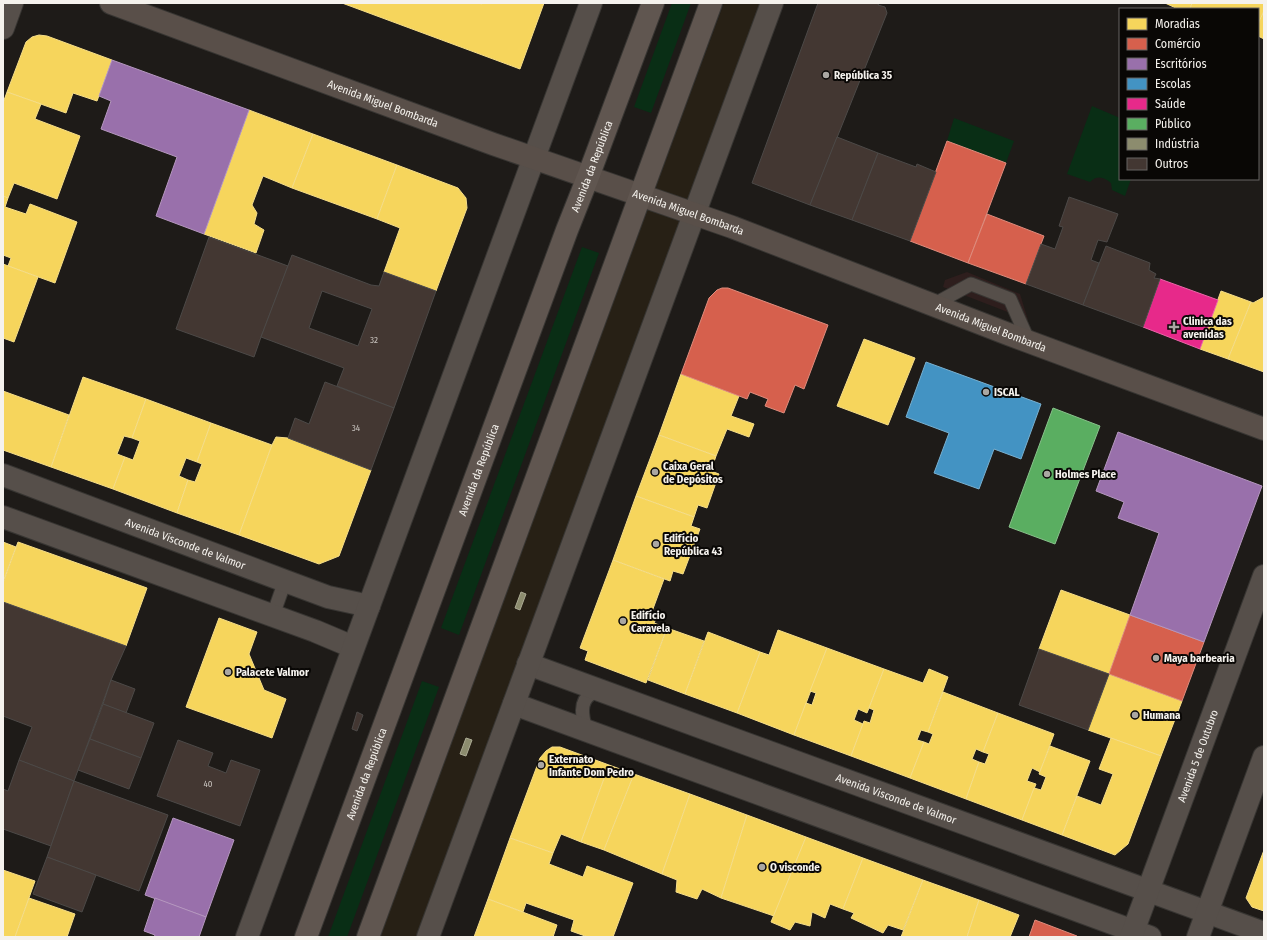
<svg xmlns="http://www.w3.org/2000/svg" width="1267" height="940" font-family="'Fira Sans Condensed',sans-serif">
  <rect width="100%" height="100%" fill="#1e1b18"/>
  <polygon fill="#2e1e1d" points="967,272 1020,294 1028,320 943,287 945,280"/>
  <polygon fill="#272015" points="724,3 761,3 416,937 379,937"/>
  <g fill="#092e15">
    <polygon points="672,3 691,3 651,113 634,107"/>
    <path d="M 1092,106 L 1120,118 L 1120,179 L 1131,179 L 1125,196 L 1112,190 L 1111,183 C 1104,177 1097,175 1090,182 L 1067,174 Z"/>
    <polygon points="954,118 1014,141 1006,163 947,141"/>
    <polygon points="582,247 599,253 459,635 441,628"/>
    <polygon points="422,681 439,687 347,937 328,937"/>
  </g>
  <g fill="#f6d55c" stroke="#f6de88">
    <polygon points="342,3 478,3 482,4 482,3 544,3 520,69"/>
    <polygon points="1165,3 1192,3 1190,9 1178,9"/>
    <polygon points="1192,3 1264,3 1264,11 1258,24 1258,9 1190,9"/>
    <polygon points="1264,11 1264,39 1258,36 1258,24"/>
    <polygon points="39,35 47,36 112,60 97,101 73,93 66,113 7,92 26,42 32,37"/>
    <polygon points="7,92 41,104 35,119 80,136 57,199 14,183 8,198 3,196 3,103"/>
    <polygon points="249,110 313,134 292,188 263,176 252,205 257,213 254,224 264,230 256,253 204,234"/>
    <polygon points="313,134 397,165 377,219 292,188"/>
    <polygon points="397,165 458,188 466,198 467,208 436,291 384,272 400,228 377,219"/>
    <polygon points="3,196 8,198 5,207 26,214 30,204 77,222 55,283 8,266 11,258 3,255"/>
    <polygon points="3,264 38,277 14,342 3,338"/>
    <polygon points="1221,291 1251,302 1228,359 1200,349"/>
    <polygon points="1264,297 1264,372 1228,359 1251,302 1253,303"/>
    <polygon points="864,339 915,358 888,425 837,406"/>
    <polygon points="681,374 739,396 731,416 754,424 749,437 727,429 716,456 659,435"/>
    <polygon points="83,377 146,399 132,438 124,436 117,454 125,457 113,489 51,467"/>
    <polygon points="3,391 69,415 51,467 3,450"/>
    <polygon points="146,399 211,423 197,462 186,458 179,476 188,480 177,513 113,489 125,457 133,460 140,441 132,438"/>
    <polygon points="211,423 272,445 239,535 177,513 188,480 195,482 202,464 197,462"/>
    <polygon points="659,435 716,456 711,471 719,474 707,508 698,505 694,517 636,496"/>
    <polygon points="276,437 288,438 371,470 339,556 319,564 239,535 272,445"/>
    <polygon points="636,496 694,517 691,526 700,529 683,574 673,571 670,581 613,560"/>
    <polygon points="3,542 16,547 4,579 3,579"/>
    <polygon points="18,542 147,588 126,646 3,602 3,583"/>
    <polygon points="613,560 664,579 650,617 656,619 654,623 667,628 646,683 585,660 588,651 580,648"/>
    <polygon points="1061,590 1130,615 1109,674 1039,649"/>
    <polygon points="219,618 257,632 249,654 264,690 286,699 272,738 186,707"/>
    <polygon points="667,628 704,641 685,694 648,680"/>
    <polygon points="778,630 827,648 794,735 737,713 760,652 769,655"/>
    <polygon points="708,632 760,652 737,713 685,694"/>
    <polygon points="827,648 884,669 867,713 858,709 854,720 863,724 851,756 794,735 806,703 812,705 816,693 810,691"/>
    <polygon points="884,669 923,683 929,669 948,677 928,732 921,730 917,740 924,742 910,778 851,756 864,721 870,723 874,710 869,708"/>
    <polygon points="1109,674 1182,701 1161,756 1088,730"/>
    <polygon points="943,692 998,713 983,752 976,749 972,759 979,762 966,799 910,778 924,742 929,744 933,734 928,732"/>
    <polygon points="998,713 1054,734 1040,772 1032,768 1027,781 1036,784 1022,820 966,799 979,762 985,764 989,754 983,752"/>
    <polygon points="1111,738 1161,756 1128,844 1115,855 1062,835 1077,796 1101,805 1113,774 1099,769"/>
    <polygon points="1050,746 1090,761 1062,835 1022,820 1034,788 1041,790 1046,777 1039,774"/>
    <polygon points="552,747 560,747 609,765 581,842 561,834 553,853 510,838 540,758 546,751"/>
    <polygon points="609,765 634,774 604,850 581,842"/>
    <polygon points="634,774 690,794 662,874 604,850"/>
    <polygon points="690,794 747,815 721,898 702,889 697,899 676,892 677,880 662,874"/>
    <polygon points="747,815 806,837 774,916 721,898"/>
    <polygon points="806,837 863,858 843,909 830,904 825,918 812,912 810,926 795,922 790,930 771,922"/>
    <polygon points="510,838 553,853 549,864 583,877 587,866 633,883 613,937 588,937 571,931 574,920 526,903 523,912 488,899"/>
    <polygon points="1264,850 1264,911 1252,907 1246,898"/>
    <polygon points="863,858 923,880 903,930 888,925 883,933 851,918 854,913 843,909"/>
    <polygon points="3,870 35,881 15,937 3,937"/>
    <polygon points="923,880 979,900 967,937 901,937"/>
    <polygon points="29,898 75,914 67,937 15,937"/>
    <polygon points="488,899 557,925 553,937 474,937"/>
    <polygon points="979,900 1019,915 1010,937 967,937"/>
  </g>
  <g fill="#d6604d" stroke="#df8c7d">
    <polygon points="947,141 1006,163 968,263 910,241"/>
    <polygon points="987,214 1044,236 1026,284 968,263"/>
    <polygon points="722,288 728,288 828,325 804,389 795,385 784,413 765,406 768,399 750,392 747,399 681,374 709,298 717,290"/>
    <polygon points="1130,615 1204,642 1182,701 1109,674"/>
    <polygon points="1035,920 1077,936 1078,937 1029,937"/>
  </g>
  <g fill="#9970ab" stroke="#b597bf">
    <polygon points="112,60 249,110 204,234 156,216 177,157 101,129 111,101 99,96"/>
    <polygon points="1118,432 1262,486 1204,642 1130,615 1159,533 1118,518 1124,502 1096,491"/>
    <polygon points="173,818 234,840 206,917 145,895"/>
    <polygon points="155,898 206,917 199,937 154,937 155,935 144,931"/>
  </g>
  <polygon fill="#4393c3" stroke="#78b0d0" points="926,362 1041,404 1021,459 994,449 979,489 934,473 949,433 906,417"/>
  <polygon fill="#e7298a" stroke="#eb65a8" points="1160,279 1218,300 1200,349 1143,327"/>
  <polygon fill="#5aae61" stroke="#88c28b" points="1053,408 1100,426 1055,544 1009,527"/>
  <g fill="#8c8c6e" stroke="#acab94">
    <polygon points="521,592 526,594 520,610 515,608"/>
    <polygon points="466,738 472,740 466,756 460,754"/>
  </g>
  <g fill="#433732" stroke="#4c4947" fill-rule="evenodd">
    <polygon points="818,3 879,3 878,5 885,7 887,13 810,205 752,183"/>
    <polygon points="837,137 878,153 852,220 810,205"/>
    <polygon points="878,153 916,167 917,164 936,172 910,241 852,220"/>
    <polygon points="1069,197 1118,214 1107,242 1098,240 1091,260 1099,263 1083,305 1026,284 1041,244 1055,249 1063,227 1059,226"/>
    <polygon points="209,237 288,266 261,337 254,357 176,329"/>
    <polygon points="1106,246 1150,263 1149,270 1156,274 1154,278 1160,279 1143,327 1083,305"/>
    <path d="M 292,255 L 371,285 L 379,286 L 384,272 L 436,291 L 394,408 L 337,386 L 344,368 L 261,337 ZM 322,291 L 372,309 L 358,346 L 309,328 Z"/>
    <polygon points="325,382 394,408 371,470 288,438 295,418 309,424"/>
    <polygon points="3,602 126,646 111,680 74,781 19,760 32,727 3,716"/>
    <polygon points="1039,649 1109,674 1088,730 1019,705"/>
    <polygon points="111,680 135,689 126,713 103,704"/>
    <polygon points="103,704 154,723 141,758 90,739"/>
    <polygon points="357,712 363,715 357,731 352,729"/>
    <polygon points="90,739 141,758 129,789 78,770"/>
    <polygon points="178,740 213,753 208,766 226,773 231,760 260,770 240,826 157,796"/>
    <polygon points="19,760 74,781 51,846 3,829 3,789 8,791"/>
    <polygon points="74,781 168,815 139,891 47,857"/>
    <polygon points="47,857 96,875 82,912 33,894"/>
  </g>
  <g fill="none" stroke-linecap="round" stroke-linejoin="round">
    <defs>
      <g id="lane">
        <polyline points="933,305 971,284 1010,299 1029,342"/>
        <polyline points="273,615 285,581"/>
        <path d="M 586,731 C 583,719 578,702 591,694 C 594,693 598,692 601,691"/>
      </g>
      <g id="street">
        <polyline points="3,28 12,3"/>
        <path id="s1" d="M 3,475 L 285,581 L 328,597 L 369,606"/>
        <polyline points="3,517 315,631 353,647"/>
        <path id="s2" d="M 528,664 L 1264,933"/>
        <polyline points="514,704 1150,937"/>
        <polyline points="247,937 591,3"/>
        <polyline points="428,937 772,3"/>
        <path id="s3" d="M 1131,937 L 1264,576"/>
        <polyline points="1198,937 1264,757"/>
      </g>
      <g id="secondary">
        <path id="s4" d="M 111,3 L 493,144 L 732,227 L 1008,334 L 1264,429"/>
      </g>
      <g id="primary">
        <path id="s5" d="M 306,937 L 567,230 L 588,177 L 653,3"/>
        <polyline points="368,937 711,3"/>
      </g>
    </defs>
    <use href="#lane" stroke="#373532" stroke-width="15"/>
    <use href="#street" stroke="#373532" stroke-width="24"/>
    <use href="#secondary" stroke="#373532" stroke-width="24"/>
    <use href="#primary" stroke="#373532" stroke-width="24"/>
    <use href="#lane" stroke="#564f4a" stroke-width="13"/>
    <use href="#street" stroke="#564f4a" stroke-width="22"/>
    <use href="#secondary" stroke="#594f49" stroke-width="22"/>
    <use href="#primary" stroke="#605650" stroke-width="22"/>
  </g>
  <g fill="#aaa7a2" stroke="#090705" stroke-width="1.5">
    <circle cx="826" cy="75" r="4"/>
    <path d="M1172 321h4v4h4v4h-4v4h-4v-4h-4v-4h4z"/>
    <circle cx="986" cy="392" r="4"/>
    <circle cx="655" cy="472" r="4"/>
    <circle cx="1047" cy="474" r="4"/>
    <circle cx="656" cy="544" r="4"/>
    <circle cx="623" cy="621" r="4"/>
    <circle cx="1156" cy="658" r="4"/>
    <circle cx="228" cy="672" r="4"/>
    <circle cx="1135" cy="715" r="4"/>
    <circle cx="541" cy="765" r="4"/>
    <circle cx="762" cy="867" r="4"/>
  </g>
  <g text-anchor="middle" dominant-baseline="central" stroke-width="4" stroke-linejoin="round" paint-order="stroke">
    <g font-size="9" fill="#c8c3be">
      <text x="374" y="340">32</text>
      <text x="356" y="428">34</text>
      <text x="208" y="784">40</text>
    </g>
    <g font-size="11" font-weight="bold" fill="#f5f2ed" stroke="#090705" text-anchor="start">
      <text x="834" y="75">República 35</text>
      <text x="1183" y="321">Clinica das<tspan x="1183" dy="13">avenidas</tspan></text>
      <text x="994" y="392">ISCAL</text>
      <text x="663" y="466">Caixa Geral<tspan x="663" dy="13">de Depósitos</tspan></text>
      <text x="1055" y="474">Holmes Place</text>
      <text x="664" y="538">Edifício<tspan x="664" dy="13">República 43</tspan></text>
      <text x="631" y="615">Edifício<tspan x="631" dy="13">Caravela</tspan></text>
      <text x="1164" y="658">Maya barbearia</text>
      <text x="236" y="672">Palacete Valmor</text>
      <text x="1143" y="715">Humana</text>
      <text x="549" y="759">Externato<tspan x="549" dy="13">Infante Dom Pedro</tspan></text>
      <text x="770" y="867">O visconde</text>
    </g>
    <g font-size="11" fill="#f5f2ed" stroke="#090705">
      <text stroke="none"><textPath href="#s4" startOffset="290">Avenida Miguel Bombarda</textPath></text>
      <text stroke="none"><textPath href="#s5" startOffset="822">Avenida da República</textPath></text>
      <text stroke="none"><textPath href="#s4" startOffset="614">Avenida Miguel Bombarda</textPath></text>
      <text stroke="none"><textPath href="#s4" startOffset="938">Avenida Miguel Bombarda</textPath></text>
      <text stroke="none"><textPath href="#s5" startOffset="498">Avenida da República</textPath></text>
      <text stroke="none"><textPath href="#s1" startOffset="195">Avenida Visconde de Valmor</textPath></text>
      <text stroke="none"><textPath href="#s3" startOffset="193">Avenida 5 de Outubro</textPath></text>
      <text stroke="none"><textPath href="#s5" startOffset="174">Avenida da República</textPath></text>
      <text stroke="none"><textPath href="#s2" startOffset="392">Avenida Visconde de Valmor</textPath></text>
    </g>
  </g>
  <rect width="1267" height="940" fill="none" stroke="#f5f2ed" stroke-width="8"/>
  <rect x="1119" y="8" width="140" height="172" fill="#090705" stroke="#676562"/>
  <rect x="1127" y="18" width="20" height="12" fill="#f6d55c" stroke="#676562"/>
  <text x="1155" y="28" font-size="12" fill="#f5f2ed">Moradias</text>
  <rect x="1127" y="38" width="20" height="12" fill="#d6604d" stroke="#676562"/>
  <text x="1155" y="48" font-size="12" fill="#f5f2ed">Comércio</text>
  <rect x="1127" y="58" width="20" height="12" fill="#9970ab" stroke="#676562"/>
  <text x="1155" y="68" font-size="12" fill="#f5f2ed">Escritórios</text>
  <rect x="1127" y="78" width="20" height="12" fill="#4393c3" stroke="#676562"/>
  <text x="1155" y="88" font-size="12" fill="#f5f2ed">Escolas</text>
  <rect x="1127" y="98" width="20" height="12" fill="#e7298a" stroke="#676562"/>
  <text x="1155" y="108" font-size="12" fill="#f5f2ed">Saúde</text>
  <rect x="1127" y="118" width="20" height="12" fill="#5aae61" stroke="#676562"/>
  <text x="1155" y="128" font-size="12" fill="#f5f2ed">Público</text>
  <rect x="1127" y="138" width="20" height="12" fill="#8c8c6e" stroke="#676562"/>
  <text x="1155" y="148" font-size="12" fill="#f5f2ed">Indústria</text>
  <rect x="1127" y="158" width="20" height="12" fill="#433732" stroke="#676562"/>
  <text x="1155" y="168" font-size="12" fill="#f5f2ed">Outros</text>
</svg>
